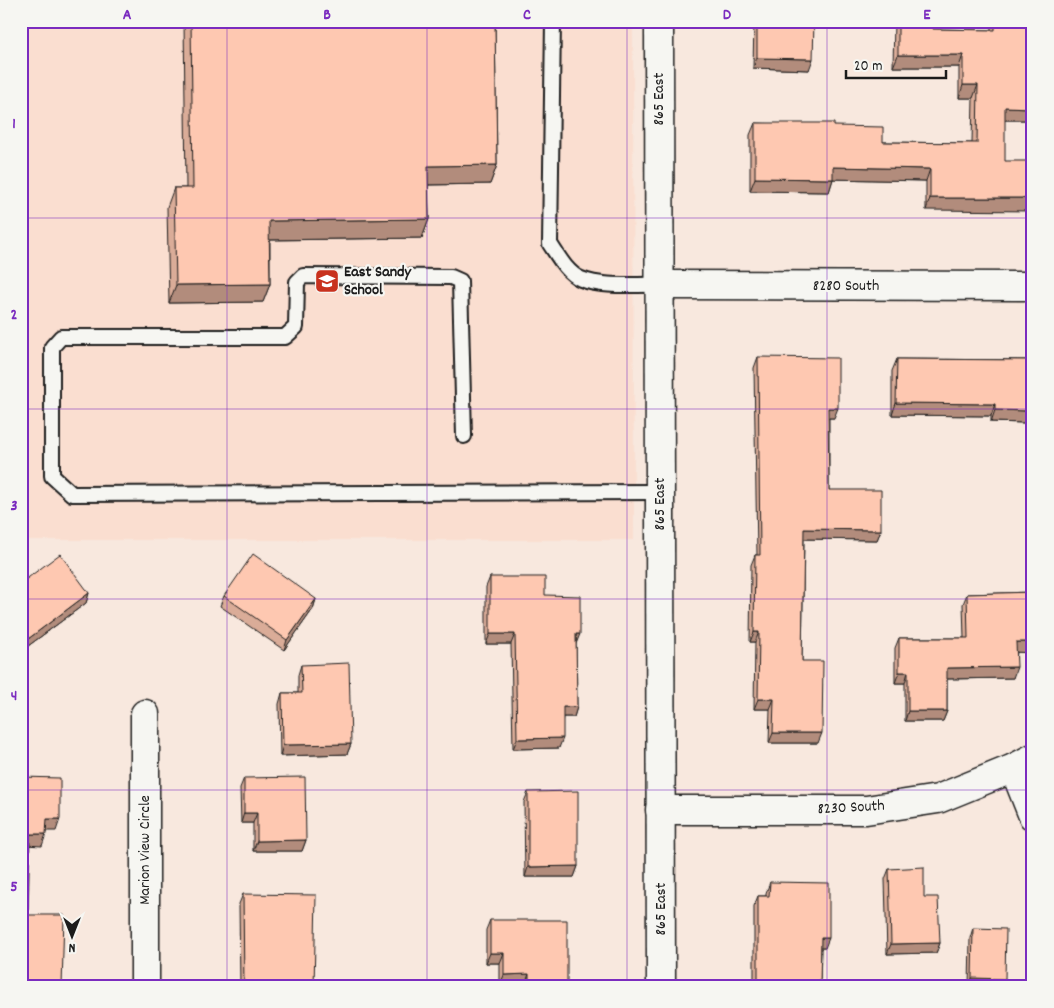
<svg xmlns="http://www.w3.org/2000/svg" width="1054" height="1008" font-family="Dekko,sans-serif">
  <rect width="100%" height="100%" fill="#f8e8de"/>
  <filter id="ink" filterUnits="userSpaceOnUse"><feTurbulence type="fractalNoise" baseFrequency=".02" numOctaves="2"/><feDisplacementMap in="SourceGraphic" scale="10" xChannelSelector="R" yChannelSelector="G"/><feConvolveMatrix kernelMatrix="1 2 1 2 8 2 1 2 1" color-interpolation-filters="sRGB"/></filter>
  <g filter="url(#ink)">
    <polygon fill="#faded0" points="21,21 633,21 634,540 21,540"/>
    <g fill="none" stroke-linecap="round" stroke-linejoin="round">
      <defs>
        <g id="lane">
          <path d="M 553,21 L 550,244 C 558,256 567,273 581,279 C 604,288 635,284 659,285"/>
          <polyline points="464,436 460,281 451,277 303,276 297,282 296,327 285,337 61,337 52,347 52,476 72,494 659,492"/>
        </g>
        <g id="street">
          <polyline points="659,21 661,987"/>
          <polyline points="659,285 1033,286"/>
          <polyline points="145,714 145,987"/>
          <polyline points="1014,768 1033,816"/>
          <polyline points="660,810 866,810 938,799 1014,768 1033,758"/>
        </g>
      </defs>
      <use href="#lane" stroke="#1c1c1c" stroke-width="18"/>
      <use href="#street" stroke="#1c1c1c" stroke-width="31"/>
      <use href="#lane" stroke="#f6f6f2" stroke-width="14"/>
      <use href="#street" stroke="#f6f6f2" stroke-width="28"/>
    </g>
    <g fill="#daac98" stroke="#1c1c1c">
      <polygon points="184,21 495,21 497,165 490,184 428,185 429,219 422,238 270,240 270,284 263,302 169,303 167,207 174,188 186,188"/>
      <polygon points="754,21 814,21 809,70 753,68"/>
      <polygon points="894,21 933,21 933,29 991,30 991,21 1033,21 1033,101 1031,101 1031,108 1027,120 1005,120 926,210 926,181 833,179 829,192 750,191 750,135 755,123 834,126 883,142 972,143 973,98 959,98 959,67 893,67"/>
      <polygon points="758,357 834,418 829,418 829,490 881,530 877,540 804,539 802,661 818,743 769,743 770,709 754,709 755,642 750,642 751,565 755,555 757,555 754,368"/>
      <polygon points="897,359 1033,360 1033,441 1026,441 1026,423 991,422 991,416 892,415 892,371"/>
      <polygon points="490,577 545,595 576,644 577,707 574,717 563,717 559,748 513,749 511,644 486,644 486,587"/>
      <polygon points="21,583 89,593 86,603 24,649 21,646"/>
      <polygon points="1033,592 1033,653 1017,652 1013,678 947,679 947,711 943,721 905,721 905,683 895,683 895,648 899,638 964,638 963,604 967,594"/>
      <polygon points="224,596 316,599 313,609 284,650 220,606"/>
      <polygon points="301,665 351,744 347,754 280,756 279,704 282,693 298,693 298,675"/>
      <polygon points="244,778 306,840 302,851 253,851 253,823 241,823 240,788"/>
      <polygon points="528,792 578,866 574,877 525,877 524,802"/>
      <polygon points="889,869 924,897 940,943 936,953 887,954 885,879"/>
      <polygon points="770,882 825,948 821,948 820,987 754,987 754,906 758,896 766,896 766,893"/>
      <polygon points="243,894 314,987 240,987 239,904"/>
      <polygon points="490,920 567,987 525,987 525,985 500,985 500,963 486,963 486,930"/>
      <polygon points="973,928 1005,979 1002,987 969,987 970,938"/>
    </g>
    <g fill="#b28c7c" stroke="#1c1c1c">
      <polygon points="898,55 963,55 959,67 893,67"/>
      <polygon points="757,58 813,59 809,70 753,68"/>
      <polygon points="963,85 978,85 973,98 959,98"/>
      <polygon points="1031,88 1033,88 1033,101 1027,101"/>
      <polygon points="1005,107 1031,108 1027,120 1001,120"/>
      <polygon points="497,165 490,184 421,185 428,166"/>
      <polygon points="833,167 930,169 926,181 829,179"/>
      <polygon points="755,178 833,179 829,192 750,191"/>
      <polygon points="930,198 1033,198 1033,211 926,210"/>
      <polygon points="429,219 422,238 263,240 269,221"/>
      <polygon points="270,284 263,302 169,303 176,285"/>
      <polygon points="896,403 995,404 991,416 892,415"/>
      <polygon points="828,408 838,408 834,418 825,418"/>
      <polygon points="995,410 1030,411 1026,423 991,422"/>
      <polygon points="1030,429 1033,429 1033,441 1026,441"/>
      <polygon points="804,529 881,530 877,540 801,539"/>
      <polygon points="89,593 86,603 24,649 28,639"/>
      <polygon points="316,599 313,609 284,650 287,640"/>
      <polygon points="754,632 759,632 755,642 750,642"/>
      <polygon points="490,634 515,634 511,644 486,644"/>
      <polygon points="576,634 580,634 576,644"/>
      <polygon points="1016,642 1033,642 1033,653 1013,652"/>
      <polygon points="1017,667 1013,678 943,679 947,668"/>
      <polygon points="899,672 908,672 905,683 895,683"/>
      <polygon points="758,699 774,699 770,709 754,709"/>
      <polygon points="563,707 577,707 574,717 559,717"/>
      <polygon points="908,711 947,711 943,721 905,721"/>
      <polygon points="773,733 822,733 818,743 769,743"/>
      <polygon points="563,738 559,748 513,749 517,739"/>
      <polygon points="351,744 347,754 280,756 283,745"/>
      <polygon points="244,813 257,813 253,823 241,823"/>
      <polygon points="47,819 60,819 56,831 42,831"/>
      <polygon points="30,834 46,834 42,846 25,845"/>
      <polygon points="306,840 302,851 253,851 257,841"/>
      <polygon points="578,866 574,877 525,877 528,867"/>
      <polygon points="821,938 829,938 825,948 817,948"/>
      <polygon points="940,943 936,953 887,954 891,944"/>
      <polygon points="490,953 504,953 500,963 486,963"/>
      <polygon points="529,974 525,985 500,985 504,975"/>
      <polygon points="972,978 1005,979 1002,987 969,987"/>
    </g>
    <g fill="#fec8b1" stroke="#1c1c1c">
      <polygon points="191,21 495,21 497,165 428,166 429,219 269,221 270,284 176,285 174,188 193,188"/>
      <polygon points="757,21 814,21 813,59 757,58"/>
      <polygon points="898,21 933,21 933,29 995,30 995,21 1033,21 1033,88 1031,88 1031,108 1005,107 1005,161 1033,161 1033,198 930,198 930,169 833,167 833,179 755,178 755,123 834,123 834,126 883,127 883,142 977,143 978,85 963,85 963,55 898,55"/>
      <polygon points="758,357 838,358 838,408 828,408 829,490 881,490 881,530 804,529 802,661 823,661 822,733 773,733 774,699 758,699 759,632 754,632 755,555 760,555"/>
      <polygon points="897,359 1033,360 1033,429 1030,429 1030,411 995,410 995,404 896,403"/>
      <polygon points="60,554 89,593 28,639 21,631 21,583"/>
      <polygon points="253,554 316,599 287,640 224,596"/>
      <polygon points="490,577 545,577 545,595 580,596 580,634 576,634 577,707 563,707 563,738 517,739 515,634 490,634"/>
      <polygon points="1033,592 1033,642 1016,642 1017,667 947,668 947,711 908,711 908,672 899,672 899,638 968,638 967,594"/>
      <polygon points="349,663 351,744 283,745 282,693 302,693 301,665"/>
      <polygon points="21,777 60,778 60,819 47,819 46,834 30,834 28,915 64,915 62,987 21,987"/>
      <polygon points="305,777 306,840 257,841 257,813 244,813 244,778"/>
      <polygon points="578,791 578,866 528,867 528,792"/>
      <polygon points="924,867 924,897 938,897 940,943 891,944 889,869"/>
      <polygon points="770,882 829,883 829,938 821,938 820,987 758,987 758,896 769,896"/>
      <polygon points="243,894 316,895 314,987 244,987"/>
      <polygon points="490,920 567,920 567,987 529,987 529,974 504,975 504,953 490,953"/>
      <polygon points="973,928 1006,929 1005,979 972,978"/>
    </g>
  </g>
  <path fill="none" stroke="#7b2cbf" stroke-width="1" stroke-opacity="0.55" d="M 227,21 L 227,987M 427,21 L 427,987M 627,21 L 627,987M 827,21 L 827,987M 21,218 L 1033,218M 21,409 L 1033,409M 21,599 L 1033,599M 21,790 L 1033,790"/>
  <defs>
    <symbol id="school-square" viewBox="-11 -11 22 22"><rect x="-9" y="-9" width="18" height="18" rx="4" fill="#c8321e" stroke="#f6f6f2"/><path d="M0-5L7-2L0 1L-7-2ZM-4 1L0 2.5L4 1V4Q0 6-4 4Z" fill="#fff"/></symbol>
  </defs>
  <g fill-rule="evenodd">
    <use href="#school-square" x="313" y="267" width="28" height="28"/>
  </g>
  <g text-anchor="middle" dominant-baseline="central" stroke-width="4.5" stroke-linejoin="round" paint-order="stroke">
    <g font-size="16" fill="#1c1c1c" stroke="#f6f6f2">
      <text transform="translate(659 99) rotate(-90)">865 East</text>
      <text x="846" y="286">8280 South</text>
      <text transform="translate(660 504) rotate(-90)">865 East</text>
      <text transform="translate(851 808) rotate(-3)">8230 South</text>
      <text transform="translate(145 850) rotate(-90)">Marion View Circle</text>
      <text transform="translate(661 909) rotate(-90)">865 East</text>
    </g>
    <g font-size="16" font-weight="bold" fill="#1c1c1c" stroke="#f6f6f2" text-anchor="start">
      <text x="344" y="272">East Sandy<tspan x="344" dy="18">School</tspan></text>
    </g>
  </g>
  <rect width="1054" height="1008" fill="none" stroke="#f6f6f2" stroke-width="55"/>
  <g transform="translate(72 936) rotate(180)" stroke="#f6f6f2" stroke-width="4" paint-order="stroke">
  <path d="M0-4L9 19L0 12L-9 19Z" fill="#1c1c1c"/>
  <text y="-8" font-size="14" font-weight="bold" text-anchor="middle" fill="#1c1c1c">N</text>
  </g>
  <path d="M846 70v8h100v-8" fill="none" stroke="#1c1c1c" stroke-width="2.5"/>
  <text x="854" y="70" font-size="15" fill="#1c1c1c" stroke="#f6f6f2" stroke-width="4" paint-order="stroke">20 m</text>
  <rect x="28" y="28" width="998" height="952" fill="none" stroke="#7b2cbf" stroke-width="2"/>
  <g font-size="16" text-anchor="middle" font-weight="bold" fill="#7b2cbf">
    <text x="127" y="19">A</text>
    <text x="327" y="19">B</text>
    <text x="527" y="19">C</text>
    <text x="727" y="19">D</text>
    <text x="927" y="19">E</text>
    <text x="14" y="128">1</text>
    <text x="14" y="319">2</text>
    <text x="14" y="510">3</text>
    <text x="14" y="700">4</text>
    <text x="14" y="891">5</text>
  </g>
</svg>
